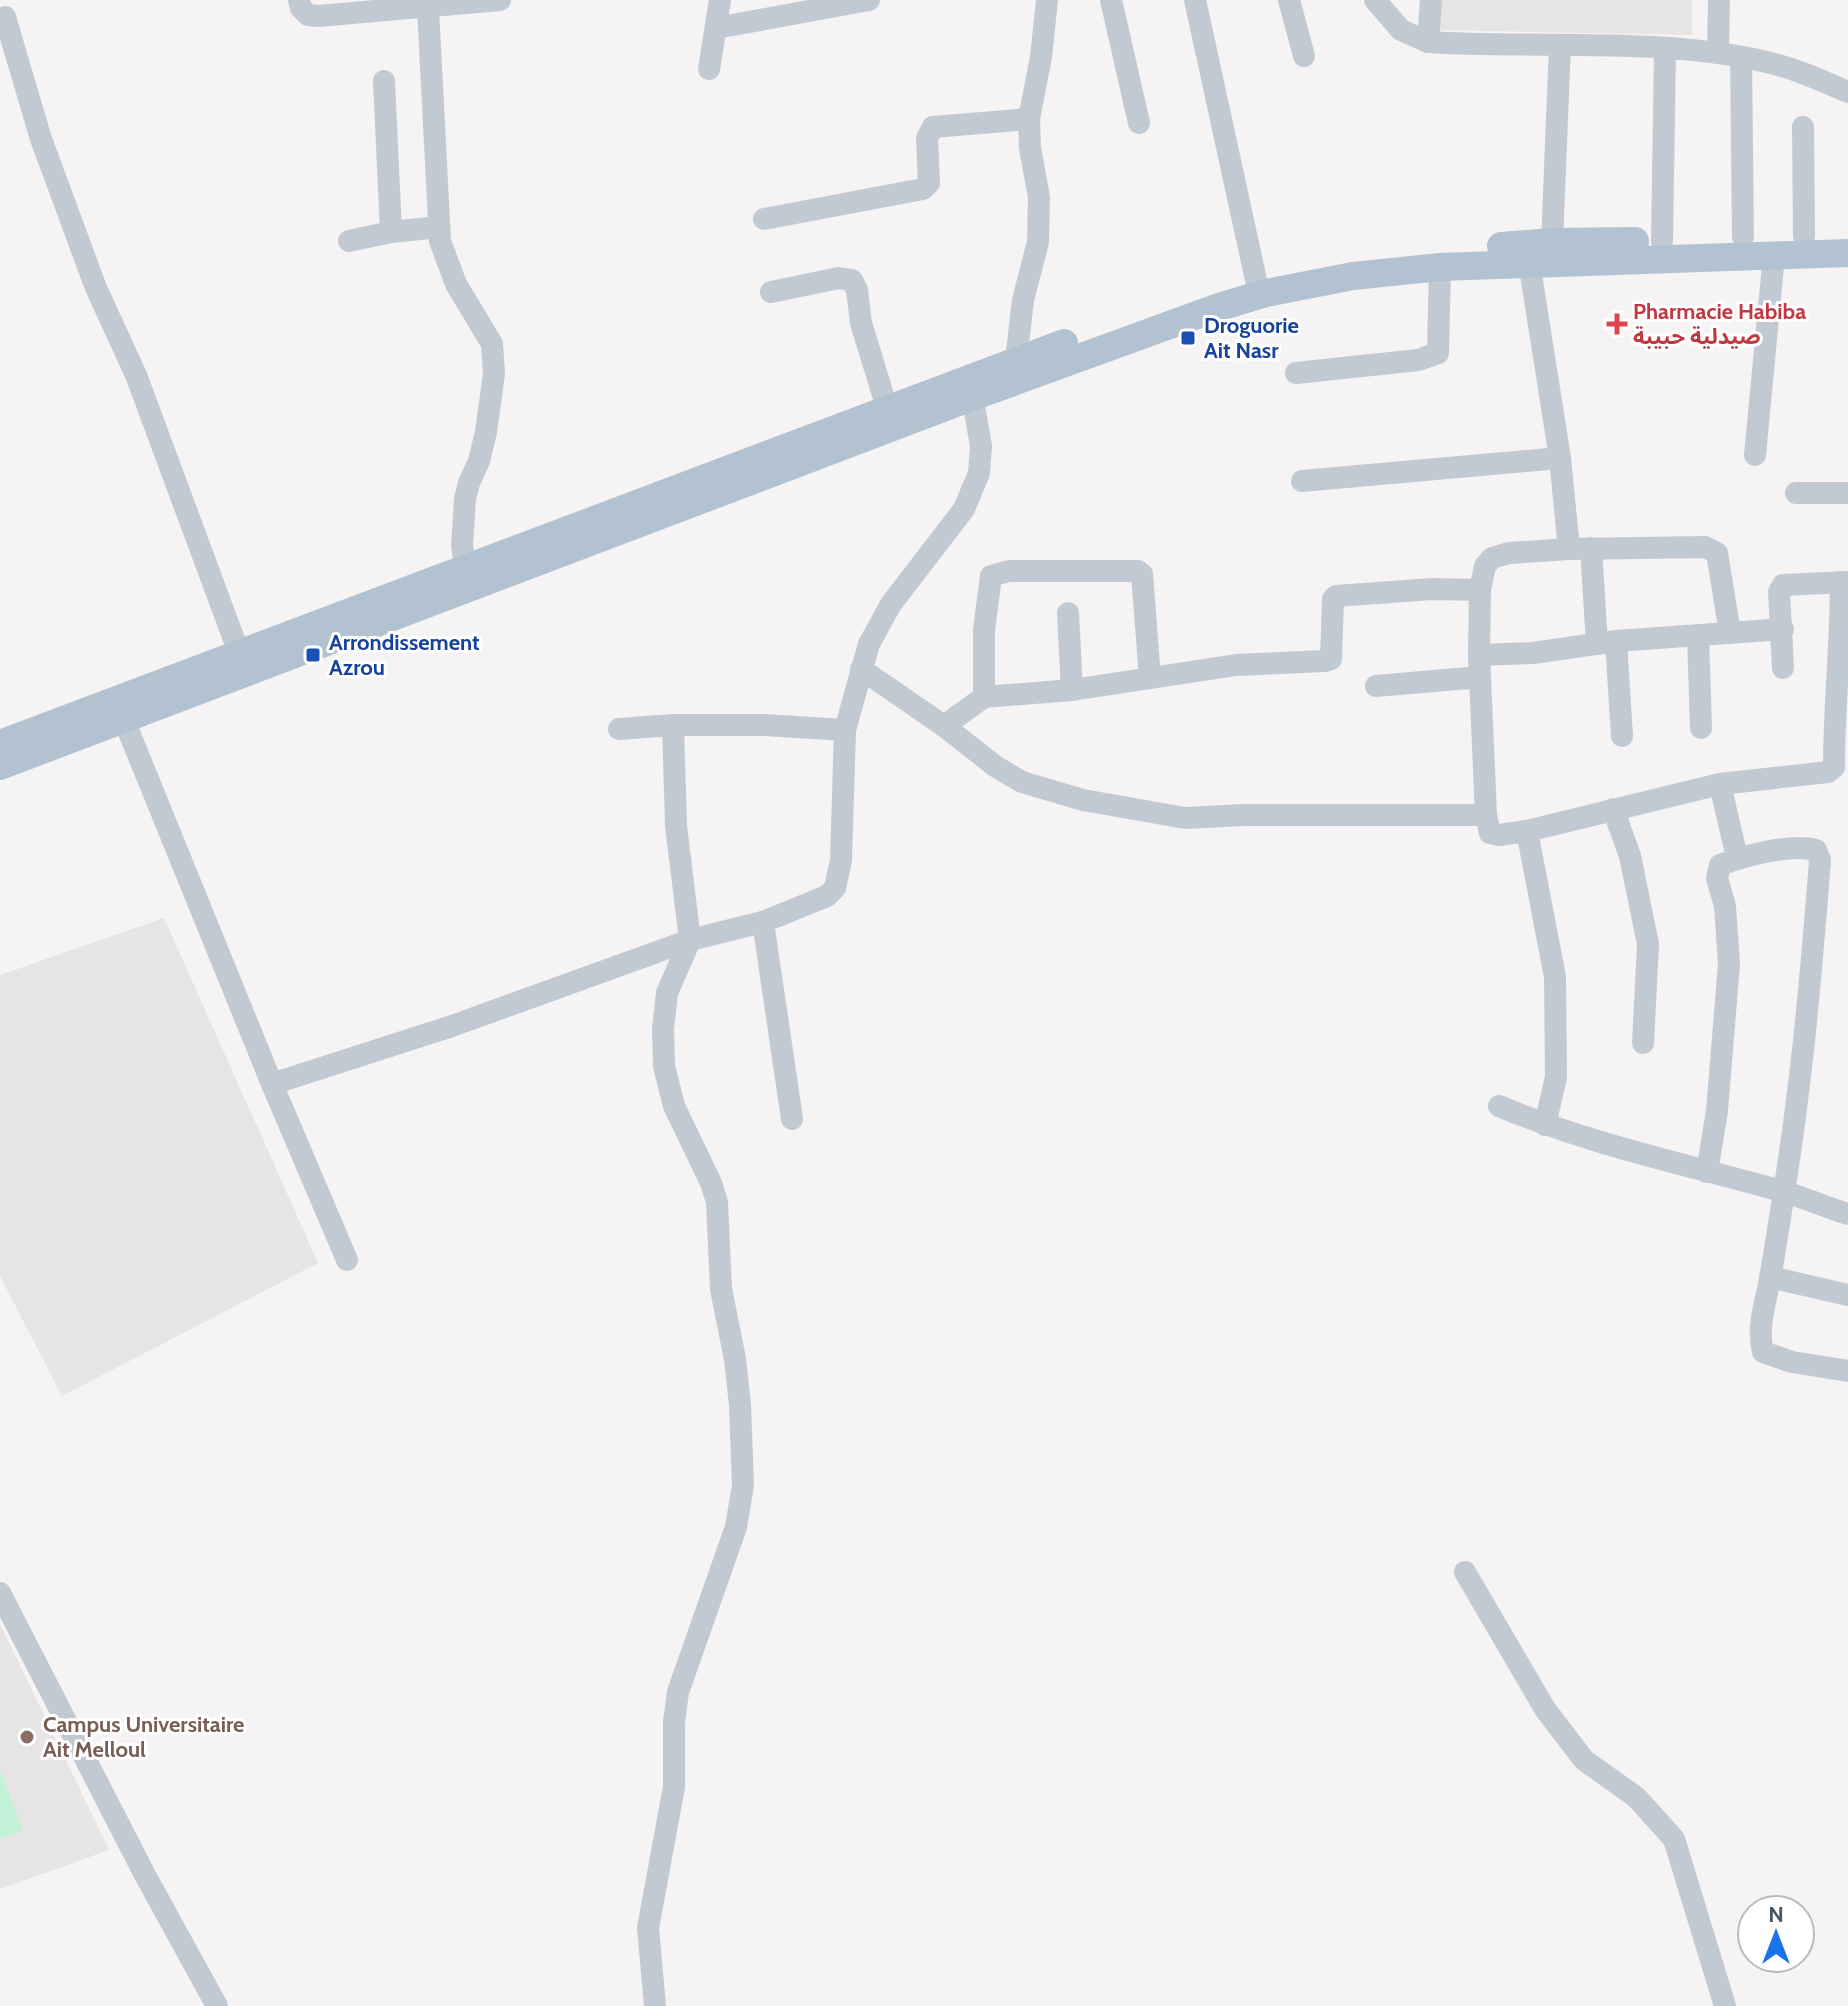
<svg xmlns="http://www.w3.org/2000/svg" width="1848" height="2006" font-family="Cabin,'Noto Sans Arabic',sans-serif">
  <rect width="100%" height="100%" fill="#f5f3f3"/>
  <g fill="#e6e4e5">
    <polygon points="1435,0 1692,0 1692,35 1435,30"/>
    <polygon points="164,918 318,1263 62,1396 0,1276 0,975"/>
    <polygon points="0,1624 109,1850 0,1889"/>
  </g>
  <polygon fill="#c3f1d5" points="0,1770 23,1830 0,1839"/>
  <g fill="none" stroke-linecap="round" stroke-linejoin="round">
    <g stroke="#c1cad2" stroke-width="22">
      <polyline points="299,0 301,8 308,15 318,16 500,0"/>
      <polyline points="1111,0 1139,123"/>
      <polyline points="1195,0 1256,280"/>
      <polyline points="1289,0 1304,56"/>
      <path d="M 1375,0 L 1401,30 L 1428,42 C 1538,49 1655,37 1762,61 C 1792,67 1820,80 1848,92"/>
      <polyline points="428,8 440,241 456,284 492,344 494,374 486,432 479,461 469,483 465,499 462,546 468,582"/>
      <polyline points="5,17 41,139 96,288 136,375 245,669"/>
      <polyline points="716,28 869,0"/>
      <polyline points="1428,42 1431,0"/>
      <polyline points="1718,53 1719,0"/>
      <polyline points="1741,57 1743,237"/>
      <polyline points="709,69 720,0"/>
      <polyline points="384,81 391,232"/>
      <polyline points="1803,127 1804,236"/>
      <polyline points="764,219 923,189 929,183 927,138 933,127 1029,119"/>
      <polyline points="349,241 391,232 439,227"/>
      <polyline points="1662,241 1665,49"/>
      <polyline points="1552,242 1560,45"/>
      <polyline points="1527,249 1560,458 1569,549"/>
      <polyline points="771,292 839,278 852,280 857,290 861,323 887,408"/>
      <polyline points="1296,373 1418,360 1438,353 1440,267"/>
      <polyline points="1017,376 1016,360 1023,300 1038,242 1039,197 1030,148 1029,119 1041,57 1047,0"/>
      <polyline points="1755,455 1774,255"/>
      <polyline points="1302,481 1560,458"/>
      <polyline points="1796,493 1848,493"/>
      <polyline points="1591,548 1597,644"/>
      <polyline points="1068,613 1072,690"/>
      <path d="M 1730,633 L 1717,553 L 1705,547 L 1569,549 L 1509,553 L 1492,558 L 1485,566 L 1480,590 L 1479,655 L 1486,815 L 1490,833 L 1499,835 L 1527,831 L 1720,784 L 1828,772 L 1834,767 C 1834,705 1841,644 1841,582"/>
      <polyline points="1698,636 1701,728"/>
      <polyline points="1616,641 1622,736"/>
      <polyline points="1479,655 1533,653 1616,641 1783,629"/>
      <polyline points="1783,668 1779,592 1783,585 1848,582"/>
      <polyline points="861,669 944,726 995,766 1022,782 1083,800 1185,818 1244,815 1486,815"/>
      <polyline points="1376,686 1480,677"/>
      <polyline points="984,697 984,630 991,576 1009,571 1138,571 1142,574 1150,678"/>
      <polyline points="124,720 272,1084 347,1260"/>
      <polyline points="673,725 764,725 845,730"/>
      <polyline points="944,726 984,697 1072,690 1236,665 1325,661 1331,659 1333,599 1336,596 1432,589 1480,590"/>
      <polyline points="619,729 673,725 676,826 690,940 667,993 663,1029 664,1066 674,1106 711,1183 717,1202 721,1289 735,1359 740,1405 743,1485 736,1527 678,1692 674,1722 674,1787 648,1928 655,2006"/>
      <polyline points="1720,784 1737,858"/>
      <polyline points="1613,809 1630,856 1648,944 1643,1043"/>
      <polyline points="1527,831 1555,977 1556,1077 1545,1125"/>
      <polyline points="763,922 792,1119"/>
      <polyline points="272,1084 452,1026 690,940 763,922 827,896 835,888 841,860 845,730 869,644 891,604 964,509 979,473 981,446 970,383"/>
      <path d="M 1499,1106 C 1589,1144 1684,1164 1778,1190 C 1801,1196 1825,1207 1848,1214"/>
      <path d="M 1707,1172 L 1717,1111 L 1729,964 L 1725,906 L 1717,878 L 1720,865 C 1744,856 1791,843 1816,850 L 1820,860 C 1814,937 1808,1015 1798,1092 C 1791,1152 1781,1213 1771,1273 C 1767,1299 1756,1326 1763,1352 L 1792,1362 L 1848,1371"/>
      <polyline points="1770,1277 1848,1295"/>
      <polyline points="1465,1572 1545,1709 1584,1760 1636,1797 1674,1839 1725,2006"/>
      <polyline points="0,1593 145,1875 217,2006"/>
    </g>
    <g stroke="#b3c2d1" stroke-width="28">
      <polyline points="1501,246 1552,242 1635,241"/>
      <polyline points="0,744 1064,343"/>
      <polyline points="0,766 972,397 1219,307 1266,293 1353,276 1440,267 1848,253"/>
    </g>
  </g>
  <path fill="#e0444e" stroke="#fff" stroke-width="3" d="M1613 312h8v8h8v8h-8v8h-8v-8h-8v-8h8z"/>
  <g fill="#1a4fb4" stroke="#fff" stroke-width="3">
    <rect x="1180" y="330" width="16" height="16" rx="4"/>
    <rect x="305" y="647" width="16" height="16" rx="4"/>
  </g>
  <circle fill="#8d6e63" stroke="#fff" stroke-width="3" cx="27" cy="1737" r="8"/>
  <g text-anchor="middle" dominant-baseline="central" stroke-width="6" stroke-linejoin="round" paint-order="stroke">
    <g font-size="22" font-weight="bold" fill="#be3a42" stroke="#fff" text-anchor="start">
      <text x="1633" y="311">Pharmacie Habiba<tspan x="1633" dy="25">صيدلية حبيبة</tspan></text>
    </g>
    <g font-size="22" font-weight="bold" fill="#164399" stroke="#fff" text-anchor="start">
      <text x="1204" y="325">Droguorie<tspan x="1204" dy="25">Ait Nasr</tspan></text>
      <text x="329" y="642">Arrondissement<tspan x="329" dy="25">Azrou</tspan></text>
    </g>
    <g font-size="22" font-weight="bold" fill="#785e54" stroke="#fff" text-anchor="start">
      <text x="43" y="1724">Campus Universitaire<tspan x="43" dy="25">Ait Melloul</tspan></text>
    </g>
  </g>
  <g transform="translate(1776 1934)"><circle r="38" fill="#ffffff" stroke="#b7bbc0" stroke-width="2"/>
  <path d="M0-6L14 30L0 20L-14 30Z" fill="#1a73e8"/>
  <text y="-12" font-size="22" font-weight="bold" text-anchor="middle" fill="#4a5661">N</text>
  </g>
</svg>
